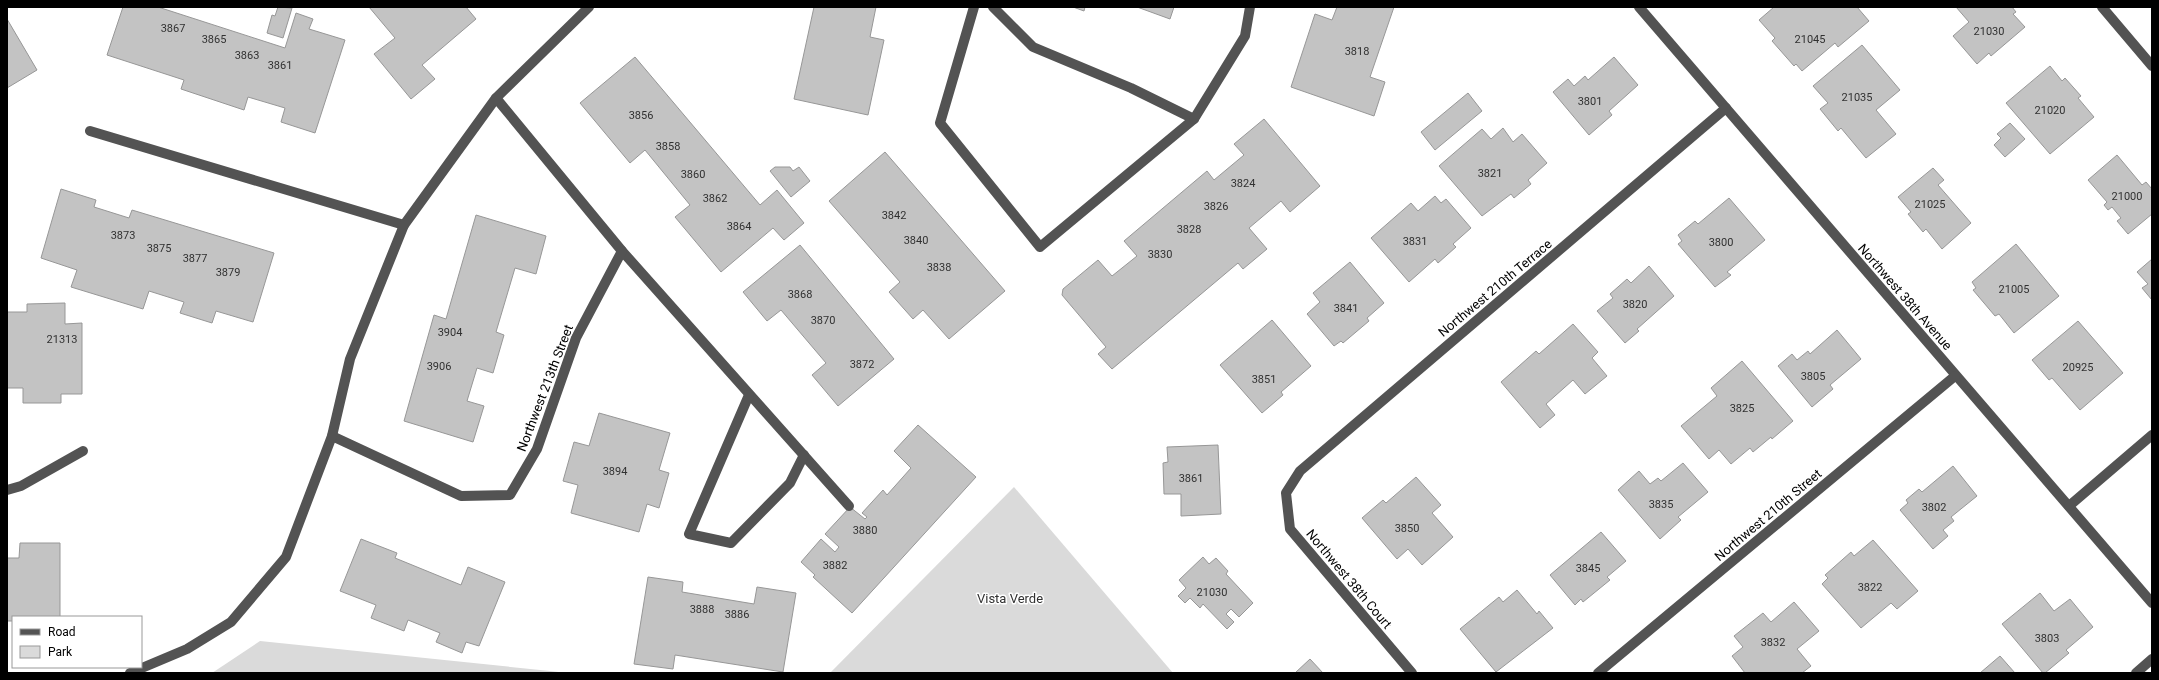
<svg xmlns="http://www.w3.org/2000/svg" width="2159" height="680" font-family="Roboto,sans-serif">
  <rect width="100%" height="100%" fill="#fff"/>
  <g fill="#dadada">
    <polygon points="1014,487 1173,673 830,673"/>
    <polygon points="260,641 550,671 567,673 212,673"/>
  </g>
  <g fill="#c3c3c3" stroke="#979797">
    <polygon points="123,7 158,7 285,48 296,13 313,19 309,29 345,40 315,133 281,122 285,108 248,97 244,110 181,89 184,80 107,55"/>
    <polygon points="278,7 292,8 283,38 267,33 272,15 275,16"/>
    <polygon points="369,7 466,7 476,19 422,65 435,79 411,99 374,54 395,38"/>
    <polygon points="814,7 876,7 870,37 884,40 868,115 794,99"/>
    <polygon points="1073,7 1085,7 1084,11"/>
    <polygon points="1137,7 1174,7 1170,19"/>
    <polygon points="1337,7 1394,7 1370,77 1385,82 1374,116 1291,87 1315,14 1332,20"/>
    <polygon points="1774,7 1857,7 1869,21 1838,47 1835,43 1802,71 1796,64 1794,66 1772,41 1775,38 1759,20"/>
    <polygon points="1956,7 2012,7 2016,12 2013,14 2025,27 1991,56 1989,53 1977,64 1953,36 1969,22"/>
    <polygon points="7,19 37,70 7,88"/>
    <polygon points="1862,45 1900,90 1876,110 1896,134 1866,158 1841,128 1838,131 1820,109 1828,103 1813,86"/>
    <polygon points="635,57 760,205 777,190 804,223 784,240 773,228 721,272 675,217 690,205 645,150 630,163 580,103"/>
    <polygon points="1614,57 1638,85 1609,111 1612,115 1589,135 1553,92 1568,79 1574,86 1585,76 1588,80"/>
    <polygon points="2050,66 2062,81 2065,78 2081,96 2078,98 2094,117 2050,154 2006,103"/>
    <polygon points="1468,93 1482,111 1435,150 1421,132"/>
    <polygon points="1264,119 1320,186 1290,212 1281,201 1249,228 1267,249 1243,269 1238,263 1112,369 1098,354 1106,347 1062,295 1063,289 1098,260 1112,276 1137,256 1124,241 1207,171 1214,180 1244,155 1234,144"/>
    <polygon points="2010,123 2025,139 2005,157 1994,145 2001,138 1997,134"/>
    <polygon points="1503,128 1513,142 1522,134 1547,163 1528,180 1531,184 1514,198 1511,194 1482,216 1439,166 1482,129 1491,139"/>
    <polygon points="885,152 1005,291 949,339 923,310 913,319 889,292 900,282 829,201"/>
    <polygon points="2117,155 2142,185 2146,182 2152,189 2152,214 2128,234 2117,221 2121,218 2112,207 2108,210 2104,205 2107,202 2088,180"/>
    <polygon points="775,167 790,167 793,171 799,167 810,181 791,197 770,171"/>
    <polygon points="1933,168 1944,180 1938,185 1971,223 1942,249 1926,229 1923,232 1908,214 1911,212 1898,197"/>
    <polygon points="61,189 96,200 94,207 129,218 132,210 274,253 253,322 216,311 212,323 180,313 184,302 149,291 143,309 71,287 77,270 41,258"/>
    <polygon points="1435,196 1441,203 1446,199 1471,228 1453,244 1456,247 1438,263 1435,259 1409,282 1371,238 1411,203 1418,211"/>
    <polygon points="1729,198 1765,240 1727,272 1731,275 1715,287 1678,244 1682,241 1678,235 1695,221 1698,224"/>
    <polygon points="476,215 546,236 536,274 515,268 496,332 504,335 493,373 477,368 467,401 484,406 473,442 404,421 434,315 446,319"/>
    <polygon points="2016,244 2059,296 2014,333 1999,314 1995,316 1973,290 1976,288 1972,282"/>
    <polygon points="800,245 894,359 838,406 812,375 826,363 781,310 767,321 743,292"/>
    <polygon points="2152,259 2152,300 2142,288 2148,284 2137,272"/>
    <polygon points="1350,262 1384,303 1367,318 1369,321 1343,343 1341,341 1334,346 1307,314 1320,302 1313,293"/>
    <polygon points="1649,266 1674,296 1637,329 1639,331 1625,343 1597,311 1613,298 1610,294 1627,279 1631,283"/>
    <polygon points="65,303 65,324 82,323 82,394 61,394 61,403 23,403 23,388 7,388 7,312 27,312 27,304"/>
    <polygon points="1272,320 1311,366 1281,392 1283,395 1262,413 1220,365"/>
    <polygon points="2078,321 2123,373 2080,410 2052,378 2049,380 2032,360"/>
    <polygon points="1573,324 1598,352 1592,358 1607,376 1585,394 1573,380 1546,404 1555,415 1540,428 1501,382 1536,351 1539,354"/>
    <polygon points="1837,330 1861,359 1830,385 1833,389 1812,407 1778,366 1792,354 1797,360 1808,351 1810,354"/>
    <polygon points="1742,361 1793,421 1772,439 1771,437 1753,452 1750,448 1731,464 1719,450 1709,459 1681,426 1717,396 1711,388"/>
    <polygon points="599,413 670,433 659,470 669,473 659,508 647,504 639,532 571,513 578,485 563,481 574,442 589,446"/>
    <polygon points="918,425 976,477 852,613 813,577 815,575 801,562 821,539 835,552 839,547 825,534 850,507 865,519 867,517 862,513 883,490 887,495 911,468 894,451"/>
    <polygon points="1218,445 1221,514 1181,516 1181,494 1164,494 1163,463 1168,462 1167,447"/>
    <polygon points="1683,463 1708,492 1678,517 1681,520 1660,539 1618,490 1639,471 1650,484 1658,478 1661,481"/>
    <polygon points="1953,466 1977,496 1951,517 1954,521 1943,530 1948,536 1933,549 1900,510 1908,503 1906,500 1919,489 1922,492"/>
    <polygon points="1416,477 1441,505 1432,513 1453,537 1422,565 1408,549 1397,559 1362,518 1383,500 1386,503"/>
    <polygon points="1601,532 1626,561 1607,577 1610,580 1583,602 1581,599 1575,605 1550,575"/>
    <polygon points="361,539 397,553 395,558 461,585 468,567 505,582 479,646 466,642 462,653 436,642 440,633 408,620 404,631 371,618 376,605 340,591"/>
    <polygon points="1873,540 1918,591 1897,609 1891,603 1861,628 1822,584 1828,578 1825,575 1851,552 1854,556"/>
    <polygon points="20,543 60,543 60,617 13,617 13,621 7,621 7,558 19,558"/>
    <polygon points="1203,557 1209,564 1216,558 1228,571 1226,574 1253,603 1239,617 1231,609 1226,614 1234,622 1227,629 1203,604 1200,608 1190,598 1185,603 1178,596 1186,588 1179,580"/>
    <polygon points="648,577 683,582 682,592 754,604 757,587 796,593 783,672 675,655 673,669 634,664"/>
    <polygon points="1517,590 1537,614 1539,611 1553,628 1496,672 1460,629 1499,597 1503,602"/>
    <polygon points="2040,593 2054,611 2070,599 2093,627 2066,650 2069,653 2045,673 2043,673 2002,624"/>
    <polygon points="1794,602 1819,631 1797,649 1811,666 1802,673 1745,673 1732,656 1743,647 1734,636 1763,613 1771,622"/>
    <polygon points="2000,656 2015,673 1980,673"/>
    <polygon points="1310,659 1323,673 1295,673"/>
  </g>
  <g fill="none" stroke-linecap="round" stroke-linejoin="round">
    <g stroke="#535353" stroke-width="10">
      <polyline points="974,7 940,123 1040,247 1194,119 1131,88 1033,47 993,7"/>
      <polyline points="1639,7 2152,603"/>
      <polyline points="2102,7 2152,66"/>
      <polyline points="496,98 622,251 849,506"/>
      <polyline points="1194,119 1245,36 1250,7"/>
      <polyline points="90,131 404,225"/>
      <polyline points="749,395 689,534 731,543 790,483 804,455"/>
      <polyline points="332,436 461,496 510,495 537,449 576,338 622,251"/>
      <polyline points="7,490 21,486 83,451"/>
      <polyline points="2069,506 2152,435"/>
      <polyline points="130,673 187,649 231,622 286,557 332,436 350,359 404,225 496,98 589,7"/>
      <polyline points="1412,673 1290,529 1286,493 1300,471 1726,108"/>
      <polyline points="1598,673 1955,376"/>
      <polyline points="2136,673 2152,659"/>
    </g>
  </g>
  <g text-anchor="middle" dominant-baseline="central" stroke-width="3" stroke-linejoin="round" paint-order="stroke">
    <g font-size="11" fill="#313131">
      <text x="173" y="28">3867</text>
      <text x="1989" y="31">21030</text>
      <text x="214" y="39">3865</text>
      <text x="1810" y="39">21045</text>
      <text x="1357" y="51">3818</text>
      <text x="247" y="55">3863</text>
      <text x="280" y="65">3861</text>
      <text x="1857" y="97">21035</text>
      <text x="1590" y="101">3801</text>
      <text x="2050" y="110">21020</text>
      <text x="641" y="115">3856</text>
      <text x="668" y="146">3858</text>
      <text x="1490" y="173">3821</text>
      <text x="693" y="174">3860</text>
      <text x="1243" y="183">3824</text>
      <text x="2127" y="196">21000</text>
      <text x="715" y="198">3862</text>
      <text x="1930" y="204">21025</text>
      <text x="1216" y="206">3826</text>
      <text x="894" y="215">3842</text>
      <text x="739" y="226">3864</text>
      <text x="1189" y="229">3828</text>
      <text x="123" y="235">3873</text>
      <text x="916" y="240">3840</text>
      <text x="1415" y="241">3831</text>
      <text x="1721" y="242">3800</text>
      <text x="159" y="248">3875</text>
      <text x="1160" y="254">3830</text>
      <text x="195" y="258">3877</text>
      <text x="939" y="267">3838</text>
      <text x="228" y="272">3879</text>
      <text x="2014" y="289">21005</text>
      <text x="800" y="294">3868</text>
      <text x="1635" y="304">3820</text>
      <text x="1346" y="308">3841</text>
      <text x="823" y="320">3870</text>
      <text x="450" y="332">3904</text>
      <text x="62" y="339">21313</text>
      <text x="862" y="364">3872</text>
      <text x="439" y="366">3906</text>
      <text x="2078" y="367">20925</text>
      <text x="1813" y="376">3805</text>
      <text x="1264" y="379">3851</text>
      <text x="1742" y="408">3825</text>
      <text x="615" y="471">3894</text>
      <text x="1191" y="478">3861</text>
      <text x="1661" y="504">3835</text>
      <text x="1934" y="507">3802</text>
      <text x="1407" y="528">3850</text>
      <text x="865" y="530">3880</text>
      <text x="835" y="565">3882</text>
      <text x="1588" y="568">3845</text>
      <text x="1870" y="587">3822</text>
      <text x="1212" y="592">21030</text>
      <text x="702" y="609">3888</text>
      <text x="737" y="614">3886</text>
      <text x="2047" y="638">3803</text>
      <text x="1773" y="642">3832</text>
    </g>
    <g font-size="13" fill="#000" stroke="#fff">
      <text transform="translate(1495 288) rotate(-40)">Northwest 210th Terrace</text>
      <text transform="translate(1905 297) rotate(49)">Northwest 38th Avenue</text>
      <text transform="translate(545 388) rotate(-69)">Northwest 213th Street</text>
      <text transform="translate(1768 515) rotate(-40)">Northwest 210th Street</text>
      <text transform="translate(1349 579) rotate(50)">Northwest 38th Court</text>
    </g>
    <g font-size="13" fill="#313131" stroke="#fff">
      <text x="1010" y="598">Vista Verde</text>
    </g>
  </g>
  <rect width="2159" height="680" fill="none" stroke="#000000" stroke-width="16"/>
  <rect x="12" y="616" width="130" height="52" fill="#ffffff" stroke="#999999"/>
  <rect x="20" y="629" width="20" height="6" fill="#535353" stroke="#999999"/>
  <text x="48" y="636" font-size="12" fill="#000000">Road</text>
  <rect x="20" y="646" width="20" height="12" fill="#dadada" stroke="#999999"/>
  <text x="48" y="656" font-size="12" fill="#000000">Park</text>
</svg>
